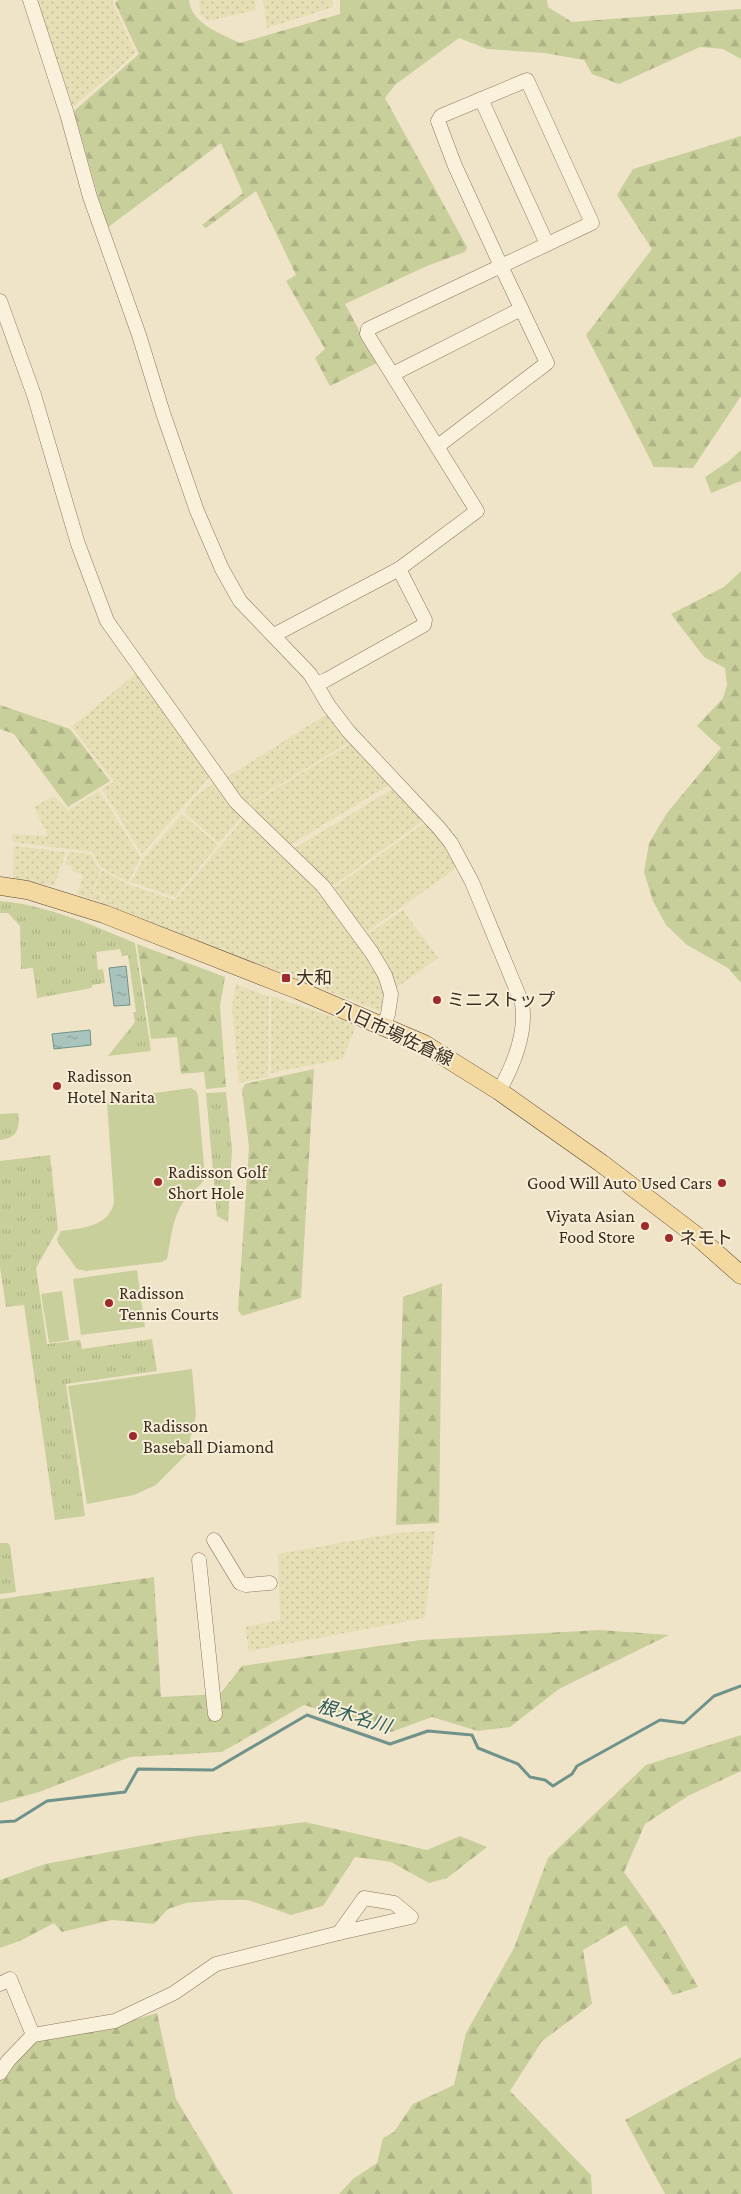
<svg xmlns="http://www.w3.org/2000/svg" width="741" height="2194" font-family="'Crimson Pro','Noto Sans JP',serif">
  <defs>
    <pattern id="farmland-dots" width="8" height="8" patternUnits="userSpaceOnUse" patternTransform="scale(1.25)"><rect width="8" height="8" fill="#e6deb5"/><path d="M2 2h.1M6 6h.1" fill="none" stroke="#c6bf9b" stroke-width="1.8" stroke-linecap="round"/></pattern>
    <pattern id="grass-tufts" width="24" height="20" patternUnits="userSpaceOnUse" patternTransform="scale(1.25)"><rect width="24" height="20" fill="#c9cf9b"/><path d="M3 7l-1-3M5 7V3M7 7l1-3M15 17l-1-3M17 17v-4M19 17l1-3" fill="none" stroke="#aeb285"/></pattern>
    <pattern id="forest-firs" width="22" height="20" patternUnits="userSpaceOnUse" patternTransform="scale(1.25)"><rect width="22" height="20" fill="#c9cf9b"/><path d="M5 1l3.5 6h-7zM16 11l3.5 6h-7z" fill="#aeb285"/></pattern>
    <pattern id="water-ripples" width="26" height="14" patternUnits="userSpaceOnUse" patternTransform="scale(1.25)"><rect width="26" height="14" fill="#a9c4bc"/><path d="M2 4q2-2 4 0t4 0M15 11q2-2 4 0t4 0" fill="none" stroke="#8ba098"/></pattern>
  </defs>
  <rect width="100%" height="100%" fill="#f0e4c8"/>
  <g fill="url(#farmland-dots)">
    <polygon points="37,0 114,0 112,2 136,53 73,107"/>
    <polygon points="199,0 255,0 256,10 208,21 200,15"/>
    <polygon points="263,0 332,0 333,7 267,28"/>
    <polygon points="137,672 211,775 142,854 102,789 114,782 72,727"/>
    <polygon points="327,714 349,742 245,806 224,779"/>
    <polygon points="350,744 389,785 290,845 247,806"/>
    <polygon points="216,781 242,816 219,843 184,812 195,797"/>
    <polygon points="394,788 424,820 329,889 293,849"/>
    <polygon points="99,791 141,858 128,882 100,867 93,852 13,842 11,834 48,836 34,807 54,796 68,810"/>
    <polygon points="182,814 218,845 175,897 131,882 143,859"/>
    <polygon points="245,817 320,889 369,955 388,995 384,1013 102,903 106,896 94,891 102,870 127,884 175,900"/>
    <polygon points="427,821 459,866 364,934 332,889"/>
    <polygon points="14,846 66,852 54,886 13,879"/>
    <polygon points="69,852 91,854 97,867 101,870 92,892 104,896 101,902 77,894 83,875 72,871 73,867 65,865"/>
    <polygon points="403,910 438,958 396,988 365,936"/>
    <polygon points="236,984 269,997 268,1077 239,1083 232,1007"/>
    <polygon points="271,996 356,1025 343,1059 271,1073"/>
    <polygon points="435,1531 425,1618 249,1651 245,1627 280,1620 278,1554 396,1533"/>
  </g>
  <g fill="url(#grass-tufts)">
    <path d="M 0,901 C 47,905 92,925 135,943 L 151,1051 L 108,1056 L 135,1022 L 133,1012 L 136,1012 L 128,955 L 122,956 L 120,949 L 96,952 L 98,970 L 103,969 L 105,983 L 92,985 L 92,988 L 37,998 L 33,968 L 21,969 L 20,926 L 8,913 L 0,913 Z"/>
    <polygon points="226,1092 232,1150 228,1222 217,1216 206,1093"/>
    <path d="M 18,1113 C 20,1128 18,1138 0,1140 L 0,1114 Z"/>
    <polygon points="50,1155 58,1229 36,1268 47,1344 80,1340 82,1349 152,1339 157,1371 66,1384 85,1516 55,1520 24,1305 6,1307 0,1267 0,1161"/>
    <polygon points="0,1543 7,1543 10,1545 16,1592 0,1594"/>
  </g>
  <g fill="url(#forest-firs)">
    <path d="M 118,0 L 189,0 C 191,24 222,34 240,43 L 340,14 L 340,0 L 547,0 L 548,7 L 572,22 L 741,9 L 741,59 L 723,49 L 700,47 L 619,84 L 592,74 L 584,60 L 545,53 L 487,49 L 459,38 L 396,84 L 385,98 L 467,247 L 465,252 L 427,266 L 345,304 L 377,363 L 330,386 L 315,358 L 325,349 L 286,281 L 296,275 L 256,191 L 206,228 L 202,225 L 243,193 L 221,143 L 107,228 L 74,111 L 139,54 L 115,3 Z"/>
    <polygon points="741,136 741,396 693,468 654,467 586,335 652,249 617,195 633,169"/>
    <polygon points="741,450 741,481 711,493 705,477 729,461"/>
    <polygon points="741,571 741,983 728,968 687,945 666,925 653,901 644,872 649,843 667,813 721,748 697,726 723,698 727,685 725,668 704,657 671,614 724,587"/>
    <polygon points="0,705 70,729 110,781 68,807 14,734 0,729"/>
    <polygon points="137,944 225,977 220,1006 226,1087 206,1089 204,1072 181,1074 177,1037 151,1039"/>
    <polygon points="314,1069 301,1298 242,1316 238,1310 249,1147 242,1090 245,1084"/>
    <polygon points="442,1283 439,1523 396,1525 403,1297"/>
    <polygon points="154,1577 161,1697 220,1694 242,1666 420,1640 600,1630 669,1635 559,1689 510,1727 478,1731 432,1717 391,1732 304,1705 222,1752 130,1757 39,1792 0,1803 0,1599"/>
    <polygon points="741,1735 741,1771 688,1796 645,1824 624,1872 663,1927 698,1987 673,1995 626,1925 583,1950 592,2004 542,2041 510,2091 591,2175 592,2194 339,2194 353,2179 377,2163 383,2138 394,2132 413,2104 454,2085 466,2033 514,1948 548,1858 646,1765"/>
    <polygon points="305,1822 427,1850 460,1836 487,1847 447,1878 429,1883 391,1862 355,1857 323,1906 291,1915 248,1900 221,1900 186,1903 168,1909 154,1924 112,1920 62,1932 54,1923 22,1940 0,1948 0,1880 45,1864 195,1836"/>
    <polygon points="157,2013 176,2099 233,2194 0,2194 0,2080 30,2041 117,2025"/>
    <polygon points="741,2057 741,2194 665,2194 625,2120"/>
  </g>
  <g fill="#c9cf9b">
    <path d="M 191,1088 L 196,1091 L 198,1096 L 205,1178 C 200,1188 190,1192 184,1201 C 172,1218 171,1239 167,1259 L 162,1262 L 86,1271 L 77,1269 L 58,1243 L 57,1239 L 61,1231 C 82,1228 109,1227 114,1202 L 107,1102 L 110,1099 Z"/>
    <polygon points="137,1270 145,1327 81,1335 73,1279"/>
    <polygon points="62,1291 69,1340 49,1343 41,1294"/>
    <polygon points="192,1369 196,1416 186,1455 156,1485 134,1495 87,1504 68,1386"/>
  </g>
  <g fill="url(#water-ripples)" stroke="#6f938a">
    <polygon points="126,966 130,1005 114,1006 109,968"/>
    <polygon points="90,1030 91,1045 54,1049 52,1034"/>
  </g>
  <g fill="none" stroke-linecap="round" stroke-linejoin="round">
    <polyline stroke="#6f938a" stroke-width="3" points="0,1822 15,1821 47,1801 125,1792 138,1769 213,1770 307,1715 390,1744 428,1731 472,1735 478,1748 518,1764 530,1777 545,1780 553,1786 572,1774 577,1766 660,1720 684,1723 714,1696 741,1686"/>
    <defs>
      <g id="minor">
        <path d="M 30,0 L 67,114 L 90,197 L 139,335 L 163,413 L 197,511 L 222,569 L 240,601 L 310,674 L 329,706 L 349,732 L 439,828 L 451,843 L 472,882 L 522,1003 C 527,1033 513,1066 499,1091"/>
        <polygon points="527,80 592,223 501,266 455,166 438,121 441,116"/>
        <polyline points="481,99 547,244"/>
        <polyline points="0,301 34,395 78,544 107,621 236,802 323,886 372,953 385,975 391,994 388,1014 384,1025"/>
        <polyline points="393,374 521,309"/>
        <polyline points="274,635 399,569 477,511 367,334 368,329 501,266 547,363 438,446"/>
        <polyline points="317,683 326,680 424,625 425,620 399,569"/>
        <polyline points="214,1540 240,1583 246,1585 270,1583"/>
        <polyline points="199,1560 215,1714"/>
        <polygon points="364,1898 394,1903 411,1917 339,1933"/>
        <polyline points="0,1984 10,1979 33,2035"/>
        <polyline points="0,2073 8,2061 33,2035 115,2021 174,1993 216,1964 339,1933"/>
      </g>
      <polyline id="major" points="0,886 27,890 104,914 298,990 424,1044 499,1091 601,1163 698,1237 741,1275"/>
    </defs>
    <use href="#minor" stroke="#8d765c" stroke-width="15"/>
    <use href="#major" stroke="#5b4430" stroke-width="19"/>
    <use href="#minor" stroke="#faf1dc" stroke-width="14"/>
    <use href="#major" stroke="#f3d9a0" stroke-width="18"/>
  </g>
  <g fill="#9e2a2b" stroke="#f7eed8" stroke-width="2">
    <rect x="281" y="973" width="10" height="10" rx="2.5"/>
    <circle cx="437" cy="1000" r="5"/>
    <circle cx="57" cy="1086" r="5"/>
    <circle cx="158" cy="1182" r="5"/>
    <circle cx="722" cy="1183" r="5"/>
    <circle cx="645" cy="1226" r="5"/>
    <circle cx="669" cy="1238" r="5"/>
    <circle cx="109" cy="1303" r="5"/>
    <circle cx="133" cy="1436" r="5"/>
  </g>
  <g text-anchor="middle" dominant-baseline="central" stroke-width="4" stroke-linejoin="round" paint-order="stroke">
    <g font-size="18" fill="#3d2e20" stroke="#f7eed8" text-anchor="start">
      <text x="296" y="978">大和</text>
      <text x="447" y="1000">ミニストップ</text>
      <text x="67" y="1076">Radisson<tspan x="67" dy="21">Hotel Narita</tspan></text>
      <text x="168" y="1172">Radisson Golf<tspan x="168" dy="21">Short Hole</tspan></text>
      <text x="712" y="1183" text-anchor="end">Good Will Auto Used Cars</text>
      <text x="635" y="1216" text-anchor="end">Viyata Asian<tspan x="635" dy="21">Food Store</tspan></text>
      <text x="679" y="1238">ネモト</text>
      <text x="119" y="1293">Radisson<tspan x="119" dy="21">Tennis Courts</tspan></text>
      <text x="143" y="1426">Radisson<tspan x="143" dy="21">Baseball Diamond</tspan></text>
    </g>
    <g font-size="18" fill="#3d2e20" stroke="#f7eed8">
      <text transform="translate(395 1034) rotate(25)">八日市場佐倉線</text>
    </g>
    <g font-size="19" font-style="italic" fill="#2f5d5a" stroke="#f7eed8">
      <text transform="translate(354 1716) rotate(17)">根木名川</text>
    </g>
  </g>
</svg>
